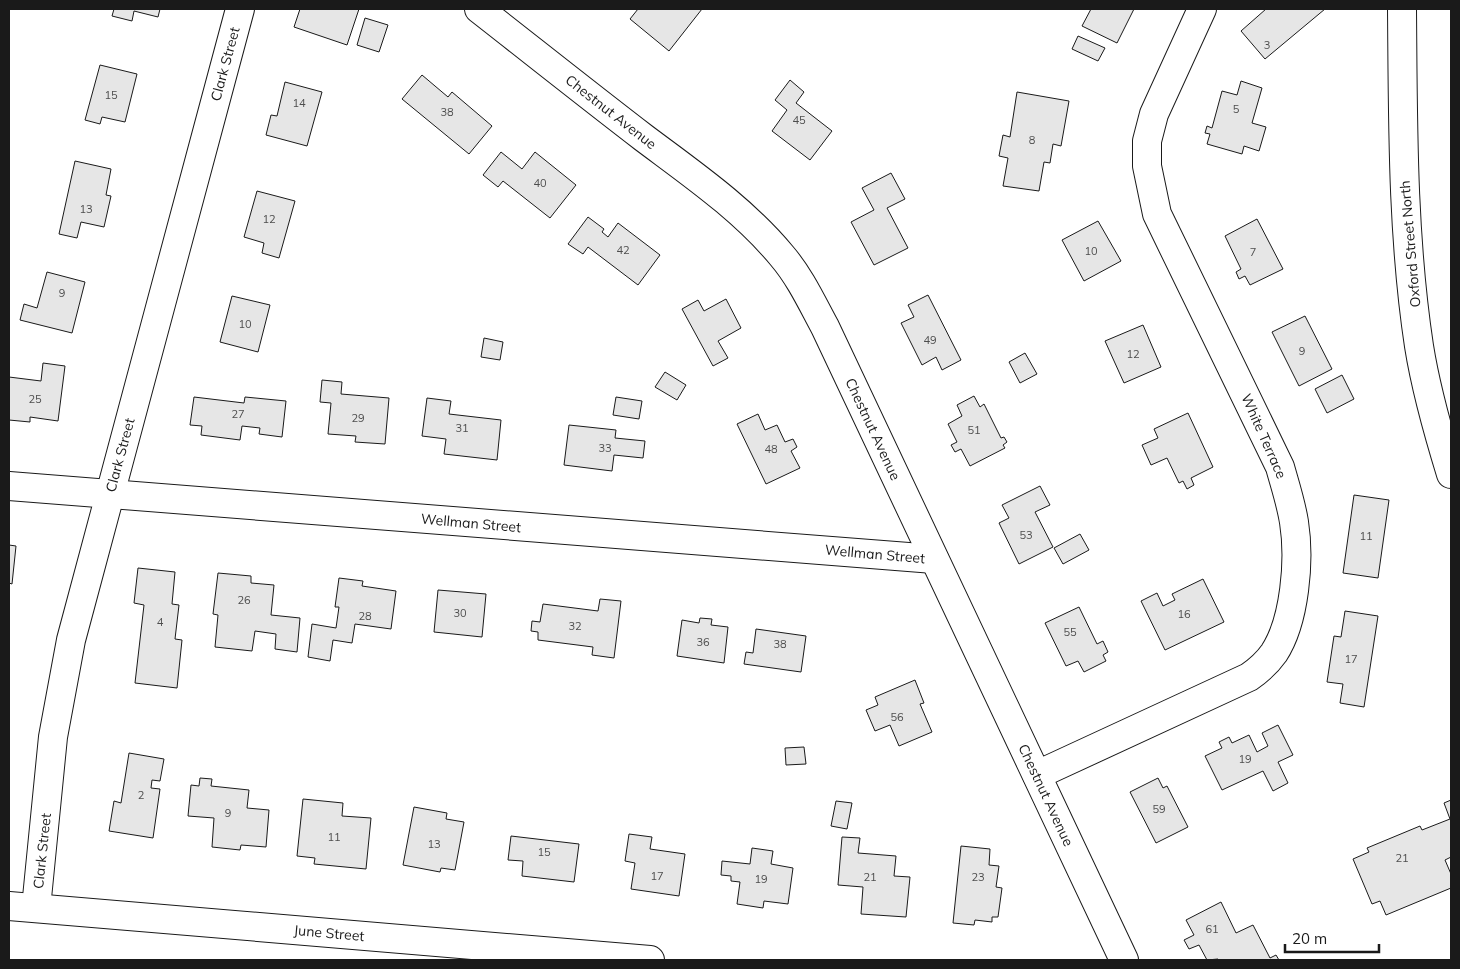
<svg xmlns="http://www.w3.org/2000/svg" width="1460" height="969" font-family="Mulish,sans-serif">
  <rect width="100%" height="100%" fill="#fff"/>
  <g fill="#e6e6e6" stroke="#1a1a1a">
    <polygon points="114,9 160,9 158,17 134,11 132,21 112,16"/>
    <polygon points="300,9 359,9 347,45 294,27"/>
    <polygon points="638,9 702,9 669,51 630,19"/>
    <polygon points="1091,9 1134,9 1117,43 1082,26"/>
    <polygon points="1266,9 1325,9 1265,59 1241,31"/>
    <polygon points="365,18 388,25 379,52 357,45"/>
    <polygon points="1078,36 1105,48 1098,61 1072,49"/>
    <polygon points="100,65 137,74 125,122 102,117 100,124 85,120"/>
    <polygon points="422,75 448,97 452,92 492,126 469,154 402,99"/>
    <polygon points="790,80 804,92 796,103 832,131 810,160 772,131 787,110 775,100"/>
    <polygon points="1241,81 1262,88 1252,123 1266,127 1259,151 1244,146 1242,154 1207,144 1210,134 1205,133 1207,126 1212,128 1222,91 1237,95"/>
    <polygon points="285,82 322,92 307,146 266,135 271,115 277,116"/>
    <polygon points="1017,92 1069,101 1061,146 1053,144 1050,163 1044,162 1039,191 1003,186 1008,158 999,156 1003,135 1010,137"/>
    <polygon points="501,152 522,169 535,152 576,185 550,218 503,181 498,187 483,175"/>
    <polygon points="75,161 111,169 106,195 111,196 104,227 81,222 77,238 59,234"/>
    <polygon points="891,173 905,199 887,208 908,248 874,265 851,222 874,210 862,188"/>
    <polygon points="257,191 295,201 279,258 262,253 264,243 244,237"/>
    <polygon points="588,217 604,229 602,232 608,237 618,223 660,255 638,285 588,247 583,254 568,244"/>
    <polygon points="1257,219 1283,269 1250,285 1245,276 1239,279 1236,272 1241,269 1225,236"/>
    <polygon points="1098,221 1121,261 1084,281 1062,240"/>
    <polygon points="47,272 85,282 72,333 20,320 24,304 37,308"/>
    <polygon points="928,295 961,360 942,370 936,357 922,365 901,323 914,317 908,305"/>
    <polygon points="232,296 270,305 258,352 220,342"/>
    <polygon points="726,299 741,328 718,341 728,358 713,366 682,309 698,300 704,311"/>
    <polygon points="1305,316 1332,369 1299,386 1272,332"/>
    <polygon points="1143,325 1161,367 1124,383 1105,341"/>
    <polygon points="484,338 503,342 500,360 481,357"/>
    <polygon points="1025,353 1037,374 1020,383 1009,362"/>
    <polygon points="43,363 65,366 58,421 30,417 30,422 9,420 9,377 41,381"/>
    <polygon points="665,372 686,385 677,400 655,387"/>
    <polygon points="1342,375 1354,399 1327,413 1315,389"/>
    <polygon points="322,380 342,382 341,394 389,398 385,444 355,442 356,436 328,434 331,403 320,402"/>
    <polygon points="974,396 980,407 984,404 1001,438 1004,437 1007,442 1003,445 1005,448 970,466 961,449 955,452 951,445 957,442 948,424 962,416 957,405"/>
    <polygon points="194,397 244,403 245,397 286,401 282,437 259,434 260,428 242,426 240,440 201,435 202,426 190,425"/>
    <polygon points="616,397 642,401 639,419 613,415"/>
    <polygon points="427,398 451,401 449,414 501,420 497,460 444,454 446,439 422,436"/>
    <polygon points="1188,413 1213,467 1191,478 1194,485 1187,489 1183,481 1179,483 1167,458 1151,465 1142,445 1158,438 1154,429"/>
    <polygon points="758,414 765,430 777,425 785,442 793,439 797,447 791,451 800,468 766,484 737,424"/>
    <polygon points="569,425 616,430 615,438 645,441 643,458 614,455 612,471 564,465"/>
    <polygon points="1040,486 1050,505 1035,512 1053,547 1019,564 999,523 1009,518 1002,505"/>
    <polygon points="1354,495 1389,500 1378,578 1343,573"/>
    <polygon points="1080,534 1089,550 1063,564 1054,548"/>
    <polygon points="9,545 16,546 12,584 9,583"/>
    <polygon points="138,568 175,572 172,604 179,605 175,639 182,640 177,688 135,683 144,605 134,603"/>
    <polygon points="218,573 251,576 251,583 274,585 271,615 300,618 297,652 275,649 276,634 255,631 252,651 215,647 218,615 213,614"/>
    <polygon points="339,578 363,581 362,586 396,591 391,629 355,624 352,643 333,640 330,661 308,657 312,624 336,628 339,607 335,607"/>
    <polygon points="1203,579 1224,622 1165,650 1141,601 1157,593 1163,606 1175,600 1172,594"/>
    <polygon points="438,590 486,594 482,637 434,632"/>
    <polygon points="600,599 621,601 614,658 592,655 593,647 538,640 538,632 531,631 532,621 540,622 543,604 598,611"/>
    <polygon points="1079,607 1097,644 1103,641 1108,652 1103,655 1106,661 1084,672 1078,661 1066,666 1045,623"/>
    <polygon points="1345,611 1378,616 1364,707 1340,703 1343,684 1327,682 1334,636 1341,637"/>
    <polygon points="700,618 712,619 711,625 728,627 724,663 677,656 682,620 699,623"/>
    <polygon points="756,629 806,636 801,672 744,664 746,652 753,653"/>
    <polygon points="915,680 924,703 920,704 932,732 899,746 890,725 875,731 866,710 878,705 875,697"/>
    <polygon points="1278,725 1293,755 1278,762 1288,783 1273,791 1263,771 1222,790 1205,756 1222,748 1219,742 1229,737 1232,743 1249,735 1257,752 1268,746 1262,733"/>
    <polygon points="804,747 806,764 786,765 785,748"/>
    <polygon points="129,753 164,759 160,781 152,780 151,788 160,789 153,838 109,831 114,801 121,803"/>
    <polygon points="200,778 212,779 211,786 249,790 247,808 269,810 266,847 241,845 240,850 212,847 214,818 188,816 191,785 199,786"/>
    <polygon points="1158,778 1163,788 1167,786 1188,827 1156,843 1130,792"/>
    <polygon points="303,799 343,803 342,816 371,818 366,869 314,864 315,858 297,856"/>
    <polygon points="1451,800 1451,857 1445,860 1451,874 1451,888 1386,915 1380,901 1372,904 1353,859 1369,852 1367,848 1420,826 1422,830 1450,819 1444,803"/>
    <polygon points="836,801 852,803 847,829 831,826"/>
    <polygon points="414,807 447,813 446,819 464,822 455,870 441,868 440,872 403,865"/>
    <polygon points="629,834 652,837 650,849 685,854 679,896 631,889 635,863 625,861"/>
    <polygon points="511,836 579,844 574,882 522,876 523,861 508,860"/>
    <polygon points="842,837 860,838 858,853 896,856 894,876 910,877 906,917 861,914 863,887 838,885"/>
    <polygon points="961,846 990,849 989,865 999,866 996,887 1002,888 998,917 992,917 992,922 975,920 974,925 953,923"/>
    <polygon points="752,848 773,851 771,864 793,868 788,904 764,901 763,908 737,904 740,882 731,881 731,876 721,875 722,861 750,864"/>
    <polygon points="1221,902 1236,933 1253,925 1270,958 1276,955 1279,960 1219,960 1218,959 1207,960 1199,945 1189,949 1184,940 1194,935 1186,920"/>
  </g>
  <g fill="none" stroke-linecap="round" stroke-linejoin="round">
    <defs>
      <g id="minor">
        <path d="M 479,9 C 534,52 588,95 644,138 C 692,174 743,209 782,256 C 800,277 812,303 825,327 L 1124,960"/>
        <path d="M 1402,9 C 1403,121 1402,234 1419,346 C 1426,390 1438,432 1451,474"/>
        <polyline points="9,486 934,559"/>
        <path d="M 1037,775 L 1249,677 C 1259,670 1267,663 1274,653 C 1295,621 1300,560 1294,522 C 1291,503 1285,485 1280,467 L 1157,214 L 1147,166 L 1147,141 L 1154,114 L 1202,9"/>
        <polyline points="9,906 650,960"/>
        <polyline points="36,908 53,737 71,640 240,9"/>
      </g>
    </defs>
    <use href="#minor" stroke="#1a1a1a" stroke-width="30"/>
    <use href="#minor" stroke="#fff" stroke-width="28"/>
  </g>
  <g text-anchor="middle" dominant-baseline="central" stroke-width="4" stroke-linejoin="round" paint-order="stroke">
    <g font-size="11" fill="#4d4d4d">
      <text x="1267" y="45">3</text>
      <text x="111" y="95">15</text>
      <text x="299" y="103">14</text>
      <text x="1236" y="109">5</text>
      <text x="447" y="112">38</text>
      <text x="799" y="120">45</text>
      <text x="1032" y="140">8</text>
      <text x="540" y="183">40</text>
      <text x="86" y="209">13</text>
      <text x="269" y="219">12</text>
      <text x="623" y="250">42</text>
      <text x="1091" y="251">10</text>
      <text x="1253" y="252">7</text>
      <text x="62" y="293">9</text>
      <text x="245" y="324">10</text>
      <text x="930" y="340">49</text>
      <text x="1302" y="351">9</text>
      <text x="1133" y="354">12</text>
      <text x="35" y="399">25</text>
      <text x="238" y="414">27</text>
      <text x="358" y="418">29</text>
      <text x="462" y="428">31</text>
      <text x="974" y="430">51</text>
      <text x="605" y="448">33</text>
      <text x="771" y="449">48</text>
      <text x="1026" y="535">53</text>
      <text x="1366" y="536">11</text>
      <text x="244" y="600">26</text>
      <text x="460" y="613">30</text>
      <text x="1184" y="614">16</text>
      <text x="365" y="616">28</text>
      <text x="160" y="622">4</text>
      <text x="575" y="626">32</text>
      <text x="1070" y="632">55</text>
      <text x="703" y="642">36</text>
      <text x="780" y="644">38</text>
      <text x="1351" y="659">17</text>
      <text x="897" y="717">56</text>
      <text x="1245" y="759">19</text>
      <text x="141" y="795">2</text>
      <text x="1159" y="809">59</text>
      <text x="228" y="813">9</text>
      <text x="334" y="837">11</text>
      <text x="434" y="844">13</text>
      <text x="544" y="852">15</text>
      <text x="1402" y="858">21</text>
      <text x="657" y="876">17</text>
      <text x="870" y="877">21</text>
      <text x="978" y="877">23</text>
      <text x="761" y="879">19</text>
      <text x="1212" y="929">61</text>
    </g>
    <g font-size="14" fill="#1a1a1a" stroke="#fff">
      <text transform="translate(225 64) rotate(-75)">Clark Street</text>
      <text transform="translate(611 112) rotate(38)">Chestnut Avenue</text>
      <text transform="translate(1410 244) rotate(-95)">Oxford Street North</text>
      <text transform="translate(873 429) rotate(65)">Chestnut Avenue</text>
      <text transform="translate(1264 436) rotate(66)">White Terrace</text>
      <text transform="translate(120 455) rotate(-75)">Clark Street</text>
      <text transform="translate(471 523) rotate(5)">Wellman Street</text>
      <text transform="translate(875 554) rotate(5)">Wellman Street</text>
      <text transform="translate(1046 795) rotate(65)">Chestnut Avenue</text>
      <text transform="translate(42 851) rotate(-84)">Clark Street</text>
      <text transform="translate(329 933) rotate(5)">June Street</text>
    </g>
  </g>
  <rect width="1460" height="969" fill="none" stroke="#1a1a1a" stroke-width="20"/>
  <path d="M1285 944v8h94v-8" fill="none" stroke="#1a1a1a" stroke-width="2.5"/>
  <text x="1292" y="944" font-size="15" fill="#1a1a1a" stroke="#ffffff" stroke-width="4" paint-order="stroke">20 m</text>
</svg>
